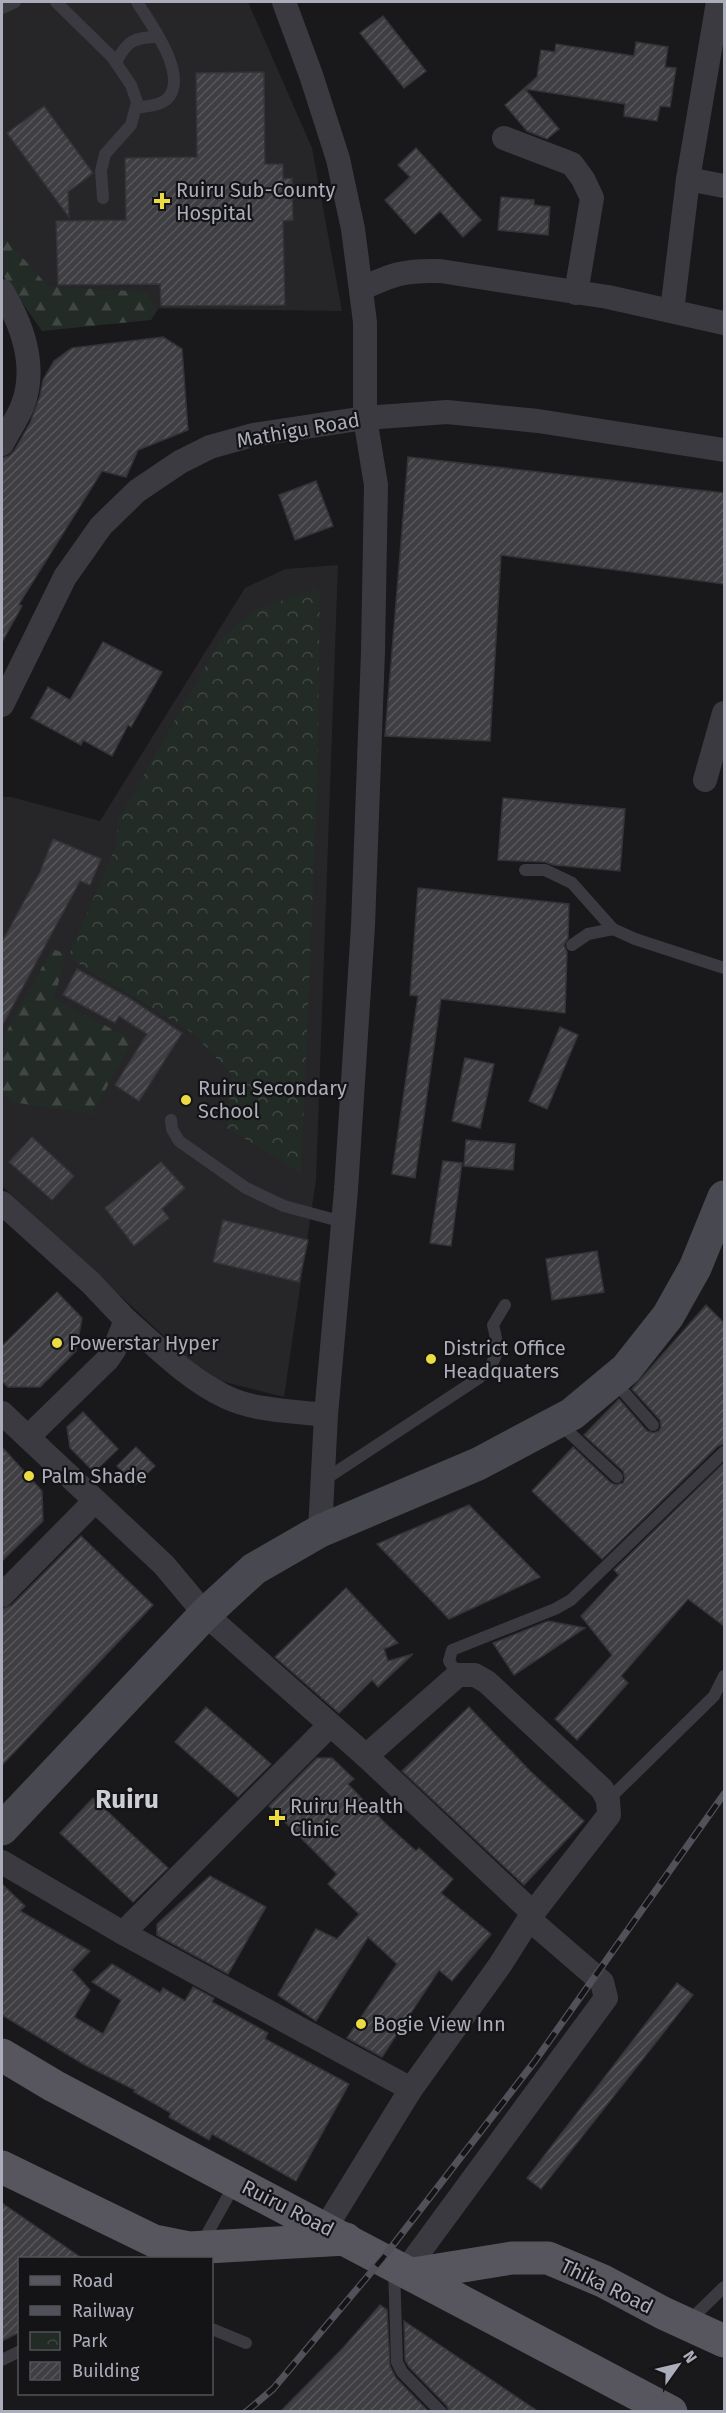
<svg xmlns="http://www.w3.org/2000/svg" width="726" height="2413" font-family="'Fira Sans',sans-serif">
  <defs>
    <pattern id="forest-firs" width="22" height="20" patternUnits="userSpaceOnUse" patternTransform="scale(1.5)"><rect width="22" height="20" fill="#232b26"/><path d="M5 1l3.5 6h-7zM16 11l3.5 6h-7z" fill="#404743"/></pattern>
    <pattern id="park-crowns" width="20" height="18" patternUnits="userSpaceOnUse" patternTransform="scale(1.5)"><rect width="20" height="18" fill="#232b26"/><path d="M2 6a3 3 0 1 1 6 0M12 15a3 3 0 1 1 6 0" fill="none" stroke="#404743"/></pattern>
    <pattern id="building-hatch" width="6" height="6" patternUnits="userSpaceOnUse" patternTransform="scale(1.5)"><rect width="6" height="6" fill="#3f3e42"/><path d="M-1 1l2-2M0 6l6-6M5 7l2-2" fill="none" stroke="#58575b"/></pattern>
  </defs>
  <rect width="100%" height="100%" fill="#19191b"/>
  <g fill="#262528">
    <polygon points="2,2 248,2 312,148 342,311 41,307 2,254"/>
    <polygon points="338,565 316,1180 284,1397 209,1378 2,1186 2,797 11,797 100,821 245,588 285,569"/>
  </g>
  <g fill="url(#forest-firs)">
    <polygon points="2,235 48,286 146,292 158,309 151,320 42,331 2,274"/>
    <polygon points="52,949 66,954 54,999 133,1040 92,1114 12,1102 2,1092 2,1040"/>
  </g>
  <polygon fill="url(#park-crowns)" points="314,589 320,592 317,796 301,1173 227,1128 232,1075 194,1034 68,957 117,844 117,822 221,639 255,610"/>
  <g fill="url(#building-hatch)" stroke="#343337" stroke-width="1.5">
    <polygon points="383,16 426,71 404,88 360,33"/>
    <polygon points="636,42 668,47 665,67 676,68 670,107 660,106 657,121 624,116 625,104 525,89 559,129 547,139 527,131 505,105 537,77 541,50 555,52 556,44 634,56"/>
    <polygon points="264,72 265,164 283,164 283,179 292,178 293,220 283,221 285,305 161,306 160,284 58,285 56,221 126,220 125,158 197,157 196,73"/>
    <polygon points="44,106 93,173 68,192 69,217 7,133"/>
    <polygon points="416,148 481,220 463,237 440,211 415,234 385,200 410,177 398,165"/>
    <polygon points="501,197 534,200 534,205 550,207 548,235 498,230"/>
    <polygon points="163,337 182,349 188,430 138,450 126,477 102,471 19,604 22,606 2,642 2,458 9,456 14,451 30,423 40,396 43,380 54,361 72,348"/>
    <polygon points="408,457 724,493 724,584 501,555 490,741 385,736"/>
    <polygon points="316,481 333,526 295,540 279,495"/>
    <polygon points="103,642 162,672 131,727 128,725 112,756 83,740 81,745 31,718 48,687 70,700"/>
    <polygon points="503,798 625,809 620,871 554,865 545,862 498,860"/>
    <polygon points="53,839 101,859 90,885 80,881 2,1026 2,942 40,872"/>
    <polygon points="418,888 569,904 568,938 564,945 567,952 565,1013 441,999 415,1178 392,1174 418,996 410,995"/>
    <polygon points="77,969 129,998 182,1033 139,1101 115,1085 147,1034 119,1016 115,1023 63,995"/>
    <polygon points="560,1027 578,1035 547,1109 529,1101"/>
    <polygon points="465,1058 494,1064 480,1128 452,1121"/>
    <polygon points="32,1137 74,1176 52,1200 9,1162"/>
    <polygon points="466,1140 515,1144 513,1170 464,1166"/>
    <polygon points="443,1161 462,1163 451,1246 430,1243"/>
    <polygon points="161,1162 185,1188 162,1209 169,1218 134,1246 105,1208"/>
    <polygon points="223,1220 308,1240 299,1282 213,1262"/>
    <polygon points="597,1251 604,1292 552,1300 546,1259"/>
    <polygon points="57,1292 82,1318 76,1351 40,1387 8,1387 2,1381 2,1346"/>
    <polygon points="706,1305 724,1323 724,1444 718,1446 602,1559 532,1491 573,1447 611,1483 616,1485 623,1483 625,1478 623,1471 584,1435 619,1399 647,1431 654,1433 659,1431 661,1427 660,1420 632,1389"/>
    <polygon points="83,1412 118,1449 94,1472 70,1448 67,1427"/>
    <polygon points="2,1447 42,1491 43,1521 2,1561"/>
    <polygon points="136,1447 155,1466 135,1485 117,1466"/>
    <polygon points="724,1463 724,1626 688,1599 621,1676 628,1683 577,1740 555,1719 612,1655 581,1616 619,1575 614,1570"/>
    <polygon points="469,1505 540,1577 449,1619 377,1544"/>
    <polygon points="81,1536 153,1605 2,1765 2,1609 12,1605"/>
    <polygon points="346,1588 398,1643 384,1649 388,1661 413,1654 378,1687 372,1680 339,1713 275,1657"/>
    <polygon points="548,1621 585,1628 514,1675 493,1643"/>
    <polygon points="206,1707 271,1764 238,1797 175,1742"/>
    <polygon points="469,1707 530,1771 584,1821 524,1885 402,1771"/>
    <polygon points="317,1758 332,1758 354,1779 348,1784 385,1823 416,1851 419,1848 453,1879 441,1893 491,1934 452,1981 439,1970 382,2057 347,2038 397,1964 368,1937 316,2021 278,1995 316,1929 337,1939 359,1914 328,1884 337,1874 269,1806"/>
    <polygon points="93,1798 168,1868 133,1902 60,1833"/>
    <polygon points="210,1876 266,1907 228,1974 157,1935 157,1924"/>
    <polygon points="2,1884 25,1906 20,1911 90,1951 72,1970 90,1990 74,2017 103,2034 121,2000 92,1982 112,1964 160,1993 163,1988 185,2001 193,1987 214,1998 212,2002 268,2033 265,2039 349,2084 296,2181 212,2134 209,2140 169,2117 171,2113 134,2092 135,2090 85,2065 2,2015"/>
    <polygon points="677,1983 693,1995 541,2189 527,2178"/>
    <polygon points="2,2203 83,2259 20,2259 20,2332 2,2341"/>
    <polygon points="380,2305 387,2310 390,2366 396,2378 429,2412 280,2412 343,2348"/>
    <polygon points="404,2321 422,2333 539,2412 449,2412 447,2406 409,2367 405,2360"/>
  </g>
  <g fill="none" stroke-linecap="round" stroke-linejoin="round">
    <g stroke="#3b3a40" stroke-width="12">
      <polyline points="56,2 112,57 131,85 137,102 131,125 105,154 101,171 103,198"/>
      <polyline points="2,8 15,2"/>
      <path d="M 116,62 C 127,41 134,37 158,37"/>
      <path d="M 136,108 C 145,106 160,106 167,99 C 190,76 150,23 137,2"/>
      <polyline points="525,870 545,870 572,883 613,929 635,939 724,968"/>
      <polyline points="572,945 588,934 613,929"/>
      <polyline points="171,1120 172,1129 179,1141 246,1188 284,1206 343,1222"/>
      <polyline points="614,1381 653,1425"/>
      <polyline points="558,1422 617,1477"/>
      <path d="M 324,1480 L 479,1378 C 499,1358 500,1353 493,1325 L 505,1305"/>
      <polyline points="458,1675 449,1661 452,1650 555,1609 571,1600 724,1452"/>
      <polyline points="608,1800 714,1696 724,1676"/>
      <polyline points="202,2243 236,2182"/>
      <polyline points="394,2268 397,2362 402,2372 441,2412"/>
      <polyline points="687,2323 724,2287"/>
      <polyline points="212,2329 246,2343"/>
      <polyline points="2,2360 20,2351"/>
    </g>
    <g stroke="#3b3a40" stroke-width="24">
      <polyline points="284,2 311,75 338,159 353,229 365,322 365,418 376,485 373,651 363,926 346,1190 326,1415 320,1531"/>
      <polyline points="504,138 572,164 583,179 592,198 576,293"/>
      <polyline points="688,179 718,2"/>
      <path d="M 361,289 C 393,274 405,270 440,271 L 608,297 L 724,323"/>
      <path d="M 2,291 C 23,326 38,367 22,407 C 17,419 8,432 2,444"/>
      <polyline points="672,311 688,179 724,186"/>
      <polyline points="2,705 65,577 101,526 137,491 180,462 210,447 253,435 365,418 447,412 538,421 724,450"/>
      <polyline points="705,780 724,713"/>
      <polyline points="2,1203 91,1283 126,1320 114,1350 107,1360 28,1437"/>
      <path d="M 126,1320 C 157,1347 188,1379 226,1397 C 255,1411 294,1411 326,1415"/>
      <polyline points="2,1413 164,1565 205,1614 366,1756 533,1913"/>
      <polyline points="2,1595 95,1501"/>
      <polyline points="2,1862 123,1933 411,2089"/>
      <polyline points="123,1933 330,1725"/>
      <polyline points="326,2227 411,2089 500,1965 533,1913 609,1815 608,1800 602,1789 487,1682 475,1675 458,1675 366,1756"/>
      <polyline points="406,2270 606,1998 602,1982 529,1919"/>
    </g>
    <polyline stroke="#484850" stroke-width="33" points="2,1829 205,1614 254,1569 320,1531 478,1464 572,1414 626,1369 668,1316 695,1268 724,1197"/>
    <g stroke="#57565f" stroke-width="33">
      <polyline points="2,2055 54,2086 671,2412"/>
      <polyline points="2,2167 154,2241 189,2248 346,2239"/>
      <polyline points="413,2274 512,2258 548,2258 603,2281 663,2313 724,2341"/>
    </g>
    <defs>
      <polyline id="rail" points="246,2412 273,2389 383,2258 535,2061 724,1794"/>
    </defs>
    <use href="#rail" stroke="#515159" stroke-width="7"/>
    <use href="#rail" stroke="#141416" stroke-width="4.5" stroke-dasharray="14" stroke-linecap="butt"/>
  </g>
  <g fill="#eadc42" stroke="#141416" stroke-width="2">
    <path d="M159 192h6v6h6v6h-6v6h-6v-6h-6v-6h6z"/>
    <circle cx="186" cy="1100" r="6"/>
    <circle cx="57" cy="1343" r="6"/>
    <circle cx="431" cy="1359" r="6"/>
    <circle cx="29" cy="1476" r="6"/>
    <path d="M274 1809h6v6h6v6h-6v6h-6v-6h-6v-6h6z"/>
    <circle cx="361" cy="2024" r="6"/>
  </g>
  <g text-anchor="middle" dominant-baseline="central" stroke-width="4.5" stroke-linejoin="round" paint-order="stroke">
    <g font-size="20" fill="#acadba" stroke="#141416" text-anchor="start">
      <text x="176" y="190">Ruiru Sub-County<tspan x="176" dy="23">Hospital</tspan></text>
      <text x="198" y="1088">Ruiru Secondary<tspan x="198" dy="23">School</tspan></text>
      <text x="69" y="1343">Powerstar Hyper</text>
      <text x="443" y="1348">District Office<tspan x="443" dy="23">Headquaters</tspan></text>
      <text x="41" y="1476">Palm Shade</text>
      <text x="290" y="1806">Ruiru Health<tspan x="290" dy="23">Clinic</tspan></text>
      <text x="373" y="2024">Bogie View Inn</text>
    </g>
    <g font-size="20" fill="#acadba" stroke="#141416">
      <text transform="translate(298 430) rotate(-10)">Mathigu Road</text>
      <text transform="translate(288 2208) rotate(27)">Ruiru Road</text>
      <text transform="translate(607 2286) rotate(26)">Thika Road</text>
    </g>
    <g font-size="26" font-weight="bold" fill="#cdcdd6" stroke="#141416">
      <text x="127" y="1799">Ruiru</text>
    </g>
  </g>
  <rect width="726" height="2413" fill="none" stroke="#acadba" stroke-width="6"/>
  <rect x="18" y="2257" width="195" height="138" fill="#141416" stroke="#515158" stroke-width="1.5"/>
  <rect x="30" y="2276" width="30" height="9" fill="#57565f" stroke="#515158" stroke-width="1.5"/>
  <text x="72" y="2287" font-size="18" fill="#acadba">Road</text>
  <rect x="30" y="2306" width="30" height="9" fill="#515159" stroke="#515158" stroke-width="1.5"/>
  <text x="72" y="2317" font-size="18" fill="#acadba">Railway</text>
  <rect x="30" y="2332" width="30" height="18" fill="url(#park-crowns)" stroke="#515158" stroke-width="1.5"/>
  <text x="72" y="2347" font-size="18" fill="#acadba">Park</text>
  <rect x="30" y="2362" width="30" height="18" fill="url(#building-hatch)" stroke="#515158" stroke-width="1.5"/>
  <text x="72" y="2377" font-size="18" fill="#acadba">Building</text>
  <g transform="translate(678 2365) rotate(56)" stroke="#141416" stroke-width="4.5" paint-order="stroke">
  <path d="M0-4.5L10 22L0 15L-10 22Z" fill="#acadba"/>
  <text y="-9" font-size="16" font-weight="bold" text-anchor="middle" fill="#acadba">N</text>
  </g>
</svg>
